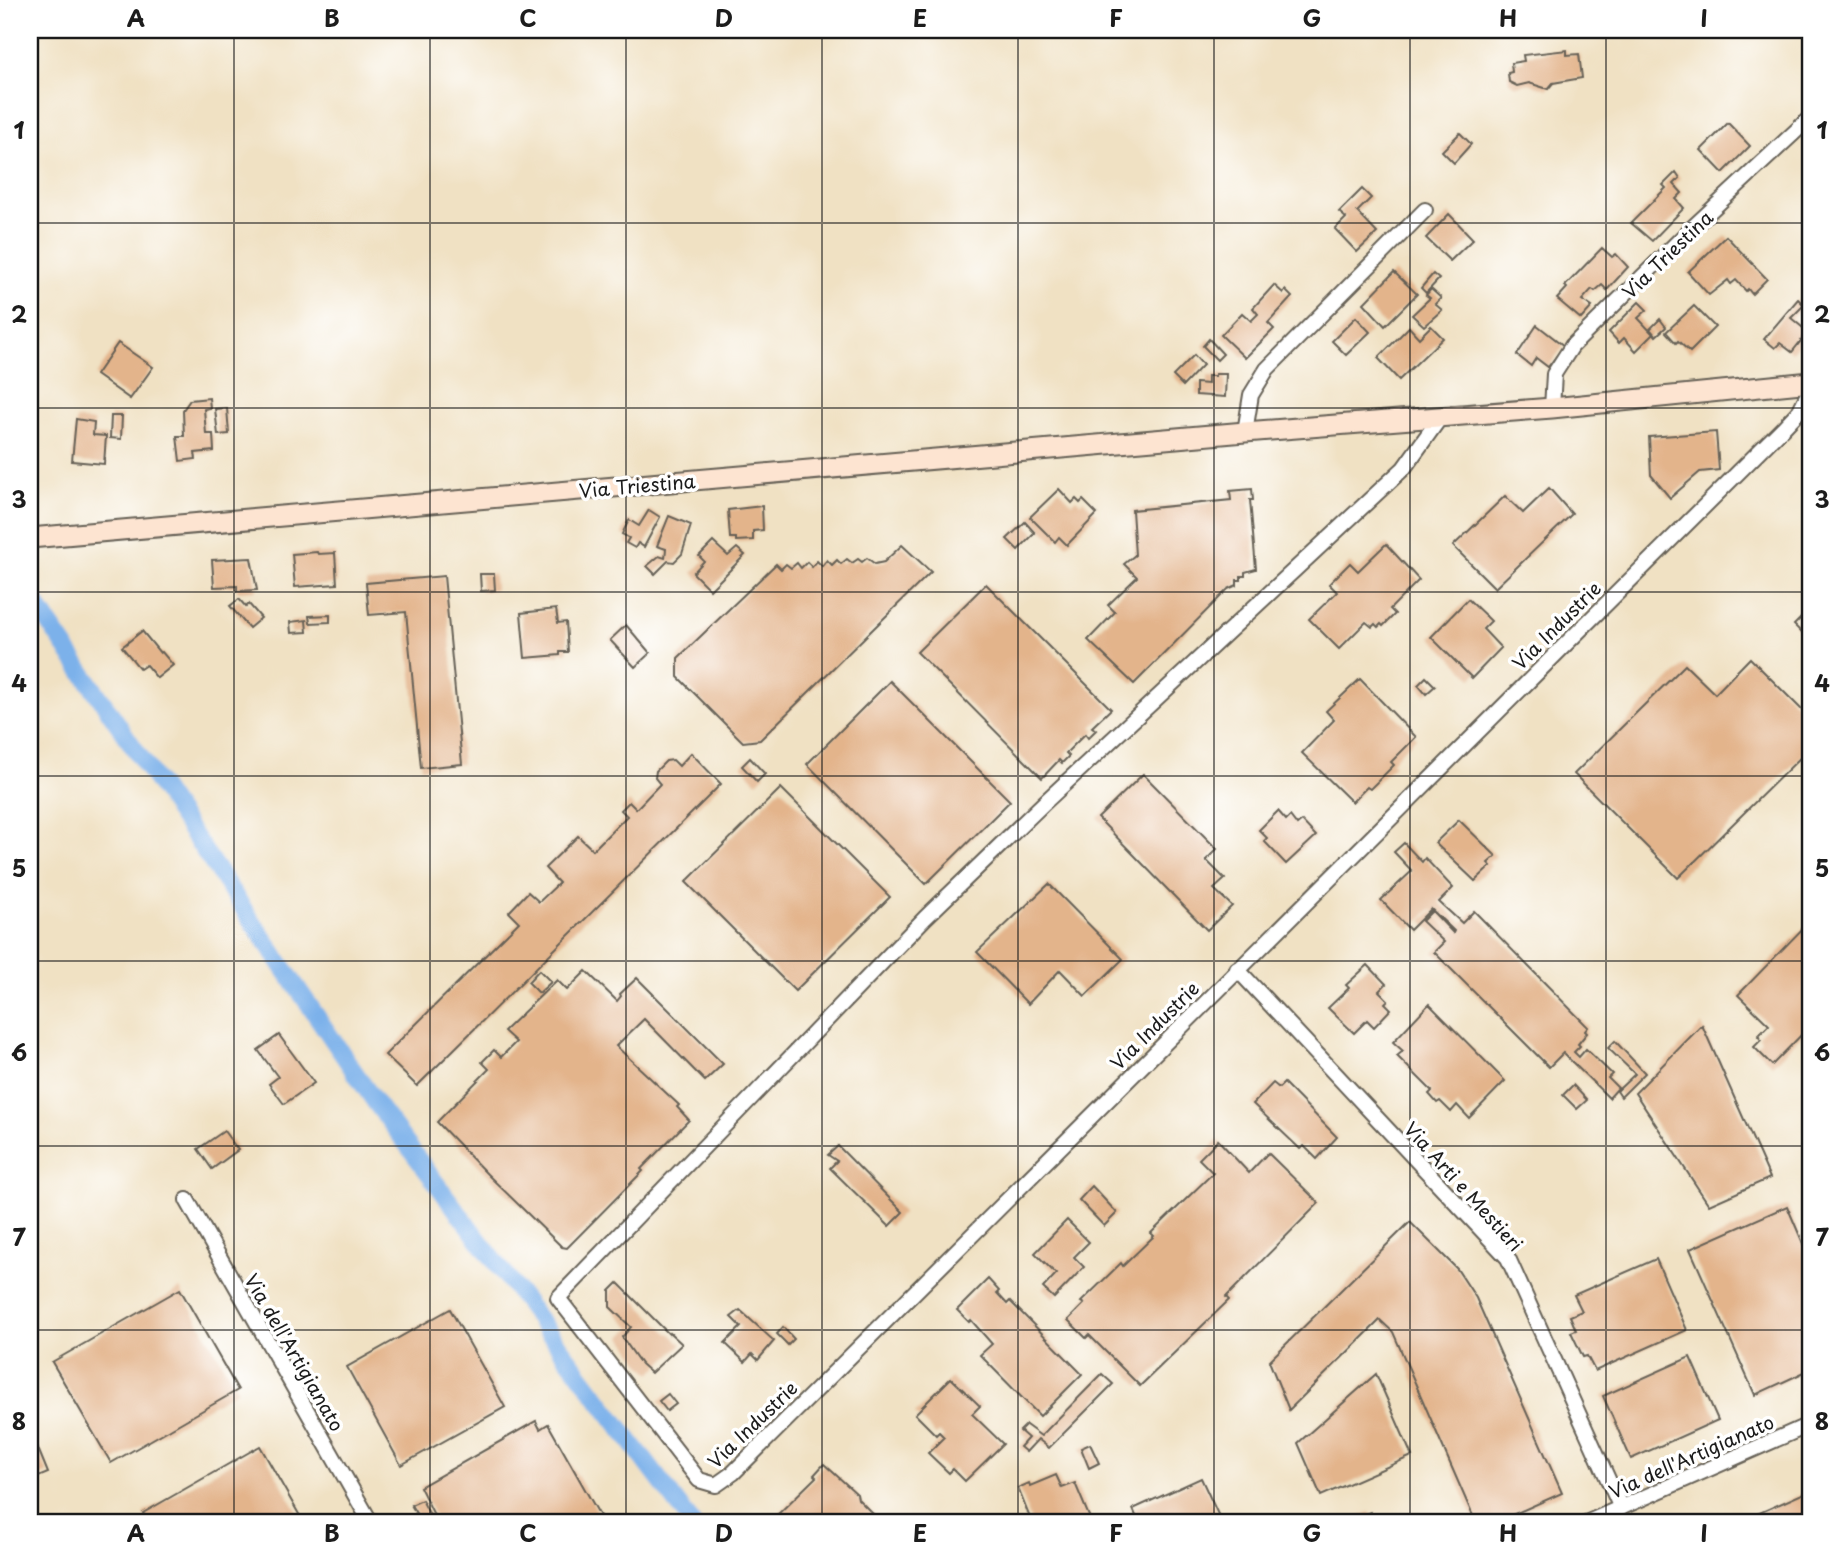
<svg xmlns="http://www.w3.org/2000/svg" width="1841" height="1553" font-family="'Playpen Sans',sans-serif">
  <rect width="100%" height="100%" fill="#fff"/>
  <filter id="ink" filterUnits="userSpaceOnUse"><feTurbulence type="fractalNoise" baseFrequency=".0143" numOctaves="2"/><feDisplacementMap in="SourceGraphic" scale="14" xChannelSelector="R" yChannelSelector="G"/><feConvolveMatrix kernelMatrix="1 2 1 2 8 2 1 2 1" color-interpolation-filters="sRGB"/></filter>
  <filter id="wash" filterUnits="userSpaceOnUse"><feTurbulence type="fractalNoise" baseFrequency=".00686" numOctaves="4" result="noise"/><feDisplacementMap in="SourceGraphic" scale="28" xChannelSelector="R" yChannelSelector="G"/><feGaussianBlur stdDeviation="1.57" result="paint"/><feColorMatrix in="noise" values="0 0 0 0 0 0 0 0 0 0 0 0 0 0 0 0 0 1.4 0 .05"/><feComposite in="paint" operator="in"/></filter>
  <g filter="url(#wash)">
    <rect width="100%" height="100%" fill="#f0e1c3"/>
    <g fill="none" stroke-linecap="round" stroke-linejoin="round">
      <polyline stroke="#7cb1ea" stroke-width="18" points="30,595 375,1102 692,1523"/>
    </g>
    <g id="blocks">
      <g fill="#e3b48b">
        <polygon points="1567,50 1567,55 1579,54 1582,78 1553,83 1548,89 1529,83 1517,86 1509,82 1508,73 1512,72 1511,63 1524,61 1523,55"/>
        <polygon points="1728,123 1750,146 1723,173 1701,150"/>
        <polygon points="1460,133 1471,144 1454,163 1442,151"/>
        <polygon points="1676,172 1680,178 1674,184 1682,193 1676,199 1684,208 1652,241 1631,223 1666,188 1663,185"/>
        <polygon points="1362,189 1371,198 1357,212 1377,233 1357,252 1335,229 1346,218 1339,212"/>
        <polygon points="1449,214 1473,239 1450,261 1426,238"/>
        <polygon points="1726,236 1767,279 1752,294 1748,289 1746,291 1736,280 1731,284 1728,280 1709,295 1688,272"/>
        <polygon points="1602,248 1612,257 1616,254 1628,267 1607,290 1602,285 1595,291 1592,289 1582,300 1592,307 1581,319 1557,299 1567,288 1565,286"/>
        <polygon points="1394,272 1417,294 1385,326 1364,303"/>
        <polygon points="1433,274 1439,279 1426,293 1421,288"/>
        <polygon points="1274,285 1283,293 1285,290 1292,297 1268,323 1274,329 1245,358 1221,335 1242,313 1251,321 1258,314 1253,308"/>
        <polygon points="1431,289 1441,298 1435,304 1442,310 1424,326 1412,315 1430,298 1426,295"/>
        <polygon points="1798,299 1804,305 1791,318 1808,332 1792,352 1780,343 1775,348 1764,339"/>
        <polygon points="1639,302 1647,310 1638,318 1653,334 1636,351 1624,338 1619,343 1609,332"/>
        <polygon points="1694,306 1715,327 1690,352 1678,341 1676,343 1666,332"/>
        <polygon points="1356,317 1370,332 1346,355 1332,341"/>
        <polygon points="1660,319 1666,327 1656,336 1650,329"/>
        <polygon points="1537,325 1564,346 1548,367 1536,358 1531,366 1517,355"/>
        <polygon points="1431,326 1443,338 1399,380 1378,358 1409,327 1419,338"/>
        <polygon points="1209,339 1223,354 1217,360 1203,346"/>
        <polygon points="118,343 153,367 130,399 96,375"/>
        <polygon points="1194,355 1203,365 1183,386 1173,376"/>
        <polygon points="1215,374 1226,374 1225,397 1196,395 1196,383 1208,384 1208,376 1215,376"/>
        <polygon points="209,398 210,408 204,409 206,434 213,434 214,451 195,453 196,459 180,461 177,436 184,436 183,410 190,400"/>
        <polygon points="227,408 229,434 218,435 215,409"/>
        <polygon points="111,416 122,416 121,439 110,438"/>
        <polygon points="76,419 94,422 93,435 106,436 104,464 72,461"/>
        <polygon points="1716,432 1719,470 1700,472 1670,498 1651,475 1649,437"/>
        <polygon points="1549,488 1572,514 1495,588 1453,546 1505,496 1523,513"/>
        <polygon points="1059,489 1072,503 1076,499 1080,503 1083,500 1097,514 1067,545 1059,537 1055,542 1030,517"/>
        <polygon points="1252,489 1253,500 1250,500 1256,569 1245,572 1245,576 1241,576 1241,580 1237,580 1237,585 1228,589 1134,684 1088,640 1115,612 1108,605 1137,577 1124,564 1135,555 1132,510 1231,500 1230,491"/>
        <polygon points="762,506 763,530 753,531 753,540 736,541 736,538 730,538 728,510"/>
        <polygon points="649,510 660,517 644,547 638,543 635,548 626,543 629,538 622,534 629,520 639,526"/>
        <polygon points="669,516 691,525 682,554 674,562 668,561 655,574 647,566 659,556 665,558 666,549 657,546"/>
        <polygon points="1025,522 1035,533 1018,550 1007,539"/>
        <polygon points="713,542 728,556 737,548 745,555 710,590 693,573 704,561 699,556"/>
        <polygon points="1386,544 1419,580 1390,609 1395,614 1383,626 1381,624 1378,627 1375,624 1372,627 1366,622 1339,649 1309,619 1337,592 1329,584 1350,563 1358,571"/>
        <polygon points="902,545 931,572 760,740 743,742 678,677 678,658 776,564 781,569 786,564 791,568 797,563 801,568 807,562 812,567 817,561 822,566 827,560 832,565 837,560 841,564 847,559 852,563 858,559 862,562 867,558 875,564 884,562"/>
        <polygon points="317,552 318,554 335,553 337,584 295,587 292,554"/>
        <polygon points="251,558 257,590 237,591 237,586 214,587 212,560"/>
        <polygon points="480,574 494,574 495,590 481,591"/>
        <polygon points="444,576 462,764 421,768 406,612 369,615 366,583"/>
        <polygon points="986,584 1111,709 1092,727 1096,730 1088,738 1085,734 1066,753 1069,756 1062,763 1059,760 1042,778 917,652"/>
        <polygon points="239,599 246,607 249,604 261,618 249,628 230,606"/>
        <polygon points="1468,599 1491,621 1483,629 1501,648 1472,678 1431,637"/>
        <polygon points="1811,608 1811,642 1794,625"/>
        <polygon points="556,609 558,623 566,622 568,652 560,652 560,655 525,658 521,613"/>
        <polygon points="330,615 330,622 310,623 309,616"/>
        <polygon points="306,620 307,632 291,633 290,622"/>
        <polygon points="626,625 650,653 635,667 610,640"/>
        <polygon points="142,631 160,653 162,652 173,665 157,678 146,665 140,669 122,647"/>
        <polygon points="1750,658 1811,719 1811,747 1678,878 1574,774 1685,665 1715,694"/>
        <polygon points="1426,677 1435,686 1426,694 1418,685"/>
        <polygon points="1360,679 1416,737 1391,762 1394,765 1370,789 1367,787 1352,802 1302,753 1334,720 1326,711"/>
        <polygon points="890,681 1010,801 926,884 807,764"/>
        <polygon points="691,753 721,784 417,1086 385,1055 519,922 509,912 528,892 539,902 559,883 545,868 578,836 593,850 627,816 621,810 629,802 636,809 660,784 655,778 656,771 666,761 673,760 679,766"/>
        <polygon points="750,758 765,774 757,782 742,766"/>
        <polygon points="1143,774 1217,849 1206,860 1225,879 1214,889 1232,906 1207,930 1098,818"/>
        <polygon points="781,788 890,897 795,991 686,882"/>
        <polygon points="1278,811 1286,820 1290,816 1297,825 1302,821 1316,836 1286,864 1264,841 1267,838 1259,830"/>
        <polygon points="1459,820 1496,856 1488,863 1491,866 1475,881 1435,843"/>
        <polygon points="1404,843 1422,862 1425,858 1453,888 1439,902 1462,923 1474,911 1588,1027 1585,1031 1587,1033 1578,1044 1580,1046 1574,1052 1579,1057 1586,1049 1612,1074 1608,1078 1618,1088 1609,1098 1563,1053 1549,1067 1434,952 1444,942 1422,921 1432,911 1453,933 1454,931 1431,909 1410,930 1381,900 1412,871 1394,852"/>
        <polygon points="1049,884 1123,959 1085,996 1060,970 1028,1004 977,952"/>
        <polygon points="1809,922 1811,925 1811,1025 1772,1065 1754,1047 1761,1040 1758,1036 1769,1025 1738,995"/>
        <polygon points="1368,965 1386,984 1379,991 1388,1000 1385,1003 1391,1009 1374,1027 1367,1020 1354,1033 1328,1008 1349,988 1346,985"/>
        <polygon points="539,970 551,982 539,993 528,982"/>
        <polygon points="586,971 617,1001 621,996 620,994 637,978 723,1064 705,1081 644,1019 616,1046 679,1105 677,1107 689,1120 641,1169 643,1171 567,1248 562,1247 487,1174 437,1122 489,1069 482,1062 494,1050 501,1057 516,1042 504,1031 557,980 567,990"/>
        <polygon points="1429,1004 1505,1081 1469,1118 1457,1105 1451,1112 1440,1101 1437,1103 1429,1094 1432,1091 1397,1056 1403,1051 1393,1042"/>
        <polygon points="1702,1025 1770,1178 1709,1205 1635,1093"/>
        <polygon points="279,1035 314,1083 284,1104 269,1084 278,1077 258,1050"/>
        <polygon points="1615,1041 1645,1073 1621,1097 1617,1091 1635,1074 1608,1048"/>
        <polygon points="1273,1083 1279,1088 1284,1083 1337,1137 1317,1159 1304,1146 1300,1149 1253,1104"/>
        <polygon points="1573,1085 1587,1100 1577,1109 1563,1095"/>
        <polygon points="224,1131 238,1150 212,1169 198,1149"/>
        <polygon points="1218,1140 1249,1173 1268,1153 1319,1203 1226,1297 1229,1300 1140,1386 1089,1335 1086,1338 1068,1320 1084,1304 1081,1302 1121,1263 1123,1266 1154,1236 1151,1233 1213,1173 1199,1159"/>
        <polygon points="838,1146 903,1212 889,1226 830,1168 837,1161 828,1155"/>
        <polygon points="1092,1186 1117,1213 1104,1226 1079,1200"/>
        <polygon points="1787,1206 1811,1262 1811,1369 1755,1395 1690,1249"/>
        <polygon points="1067,1220 1089,1242 1074,1257 1084,1267 1054,1298 1043,1288 1056,1274 1035,1253"/>
        <polygon points="1410,1222 1457,1269 1476,1298 1562,1493 1494,1523 1476,1523 1393,1332 1380,1320 1289,1410 1269,1361"/>
        <polygon points="1656,1259 1687,1330 1595,1371 1587,1356 1583,1357 1571,1332 1576,1330 1570,1316 1582,1311 1574,1295"/>
        <polygon points="988,1279 999,1291 997,1293 1007,1304 1010,1301 1082,1374 1040,1416 980,1355 992,1344 971,1320 969,1322 957,1310"/>
        <polygon points="618,1283 669,1334 670,1333 682,1344 651,1373 641,1364 622,1337 631,1327 610,1307 610,1291"/>
        <polygon points="180,1289 238,1390 111,1463 52,1362"/>
        <polygon points="450,1309 505,1407 401,1465 347,1367"/>
        <polygon points="740,1310 774,1341 758,1360 752,1354 745,1362 725,1343 741,1327 731,1317"/>
        <polygon points="783,1327 794,1339 788,1345 777,1334"/>
        <polygon points="1690,1357 1718,1420 1631,1459 1603,1396"/>
        <polygon points="1102,1374 1113,1384 1049,1448 1038,1439 1026,1452 1020,1447 1028,1438 1020,1431 1026,1425 1041,1436"/>
        <polygon points="1376,1374 1412,1456 1321,1496 1298,1443"/>
        <polygon points="951,1378 980,1406 972,1414 1003,1444 965,1481 953,1469 949,1473 928,1453 944,1437 939,1432 936,1435 915,1414"/>
        <polygon points="668,1394 676,1404 667,1411 659,1401"/>
        <polygon points="536,1421 540,1429 548,1424 604,1523 438,1523 420,1487"/>
        <polygon points="30,1429 48,1473 36,1478 35,1475 30,1477"/>
        <polygon points="1090,1444 1099,1463 1089,1468 1081,1448"/>
        <polygon points="260,1446 304,1523 149,1523 143,1513"/>
        <polygon points="824,1464 857,1494 858,1499 876,1517 870,1523 769,1523 816,1477 814,1475"/>
        <polygon points="1056,1475 1062,1488 1075,1483 1091,1521 1086,1523 1032,1523 1018,1488 1029,1483 1030,1486"/>
        <polygon points="1201,1478 1222,1523 1139,1523 1133,1509"/>
        <polygon points="1811,1490 1811,1523 1737,1523"/>
        <polygon points="422,1500 432,1519 424,1523 422,1523 411,1505"/>
        <polygon points="1370,1512 1375,1523 1345,1523"/>
      </g>
    </g>
  </g>
  <g filter="url(#ink)">
    <use href="#blocks" fill-opacity="0" stroke="#666156" stroke-width="2"/>
    <g fill="none" stroke-linecap="round" stroke-linejoin="round">
      <defs>
        <g id="minor">
          <polyline points="1552,408 1554,374 1572,346 1692,228 1811,117"/>
          <polyline points="1442,415 1404,468 1045,802 925,918 558,1298 699,1480 716,1485 733,1473 1783,428 1800,410 1811,388"/>
          <polyline points="1245,432 1251,395 1267,369 1425,210"/>
          <polyline points="1237,969 1508,1258 1621,1508"/>
          <polyline points="187,1200 371,1523"/>
          <polyline points="1586,1523 1811,1424"/>
        </g>
        <polyline id="secondary" points="30,538 1245,432 1552,408 1811,382"/>
      </defs>
      <use href="#minor" stroke="#666156" stroke-width="18"/>
      <use href="#secondary" stroke="#666156" stroke-width="23"/>
      <use href="#minor" stroke="#fff" stroke-width="14"/>
      <use href="#secondary" stroke="#fde4d1" stroke-width="19"/>
    </g>
  </g>
  <path fill="none" stroke="#1c1c1c" stroke-width="2" stroke-opacity="0.55" d="M 234,30 L 234,1523M 430,30 L 430,1523M 626,30 L 626,1523M 822,30 L 822,1523M 1018,30 L 1018,1523M 1214,30 L 1214,1523M 1410,30 L 1410,1523M 1606,30 L 1606,1523M 30,223 L 1811,223M 30,408 L 1811,408M 30,592 L 1811,592M 30,776 L 1811,776M 30,961 L 1811,961M 30,1146 L 1811,1146M 30,1330 L 1811,1330"/>
  <g text-anchor="middle" dominant-baseline="central" stroke-width="7" stroke-linejoin="round" paint-order="stroke">
    <g font-size="19" fill="#1c1c1c" stroke="#fff">
      <text transform="translate(1667 254) rotate(-44)">Via Triestina</text>
      <text transform="translate(637 485) rotate(-5)">Via Triestina</text>
      <text transform="translate(1556 625) rotate(-45)">Via Industrie</text>
      <text transform="translate(1154 1025) rotate(-45)">Via Industrie</text>
      <text transform="translate(1464 1186) rotate(48)">Via Arti e Mestieri</text>
      <text transform="translate(295 1352) rotate(60)">Via dell'Artigianato</text>
      <text transform="translate(752 1424) rotate(-44)">Via Industrie</text>
      <text transform="translate(1691 1456) rotate(-24)">Via dell'Artigianato</text>
    </g>
  </g>
  <rect width="1841" height="1553" fill="none" stroke="#fff" stroke-width="77"/>
  <rect x="38" y="38" width="1764" height="1476" fill="none" stroke="#1c1c1c" stroke-width="2.5"/>
  <g font-size="23" text-anchor="middle" font-weight="bold" fill="#1c1c1c">
    <text x="136" y="27">A</text>
    <text x="332" y="27">B</text>
    <text x="528" y="27">C</text>
    <text x="724" y="27">D</text>
    <text x="920" y="27">E</text>
    <text x="1116" y="27">F</text>
    <text x="1312" y="27">G</text>
    <text x="1508" y="27">H</text>
    <text x="1704" y="27">I</text>
    <text x="19" y="139">1</text>
    <text x="1822" y="139">1</text>
    <text x="19" y="323">2</text>
    <text x="1822" y="323">2</text>
    <text x="19" y="508">3</text>
    <text x="1822" y="508">3</text>
    <text x="19" y="692">4</text>
    <text x="1822" y="692">4</text>
    <text x="19" y="877">5</text>
    <text x="1822" y="877">5</text>
    <text x="19" y="1061">6</text>
    <text x="1822" y="1061">6</text>
    <text x="19" y="1246">7</text>
    <text x="1822" y="1246">7</text>
    <text x="19" y="1430">8</text>
    <text x="1822" y="1430">8</text>
    <text x="136" y="1542">A</text>
    <text x="332" y="1542">B</text>
    <text x="528" y="1542">C</text>
    <text x="724" y="1542">D</text>
    <text x="920" y="1542">E</text>
    <text x="1116" y="1542">F</text>
    <text x="1312" y="1542">G</text>
    <text x="1508" y="1542">H</text>
    <text x="1704" y="1542">I</text>
  </g>
</svg>
